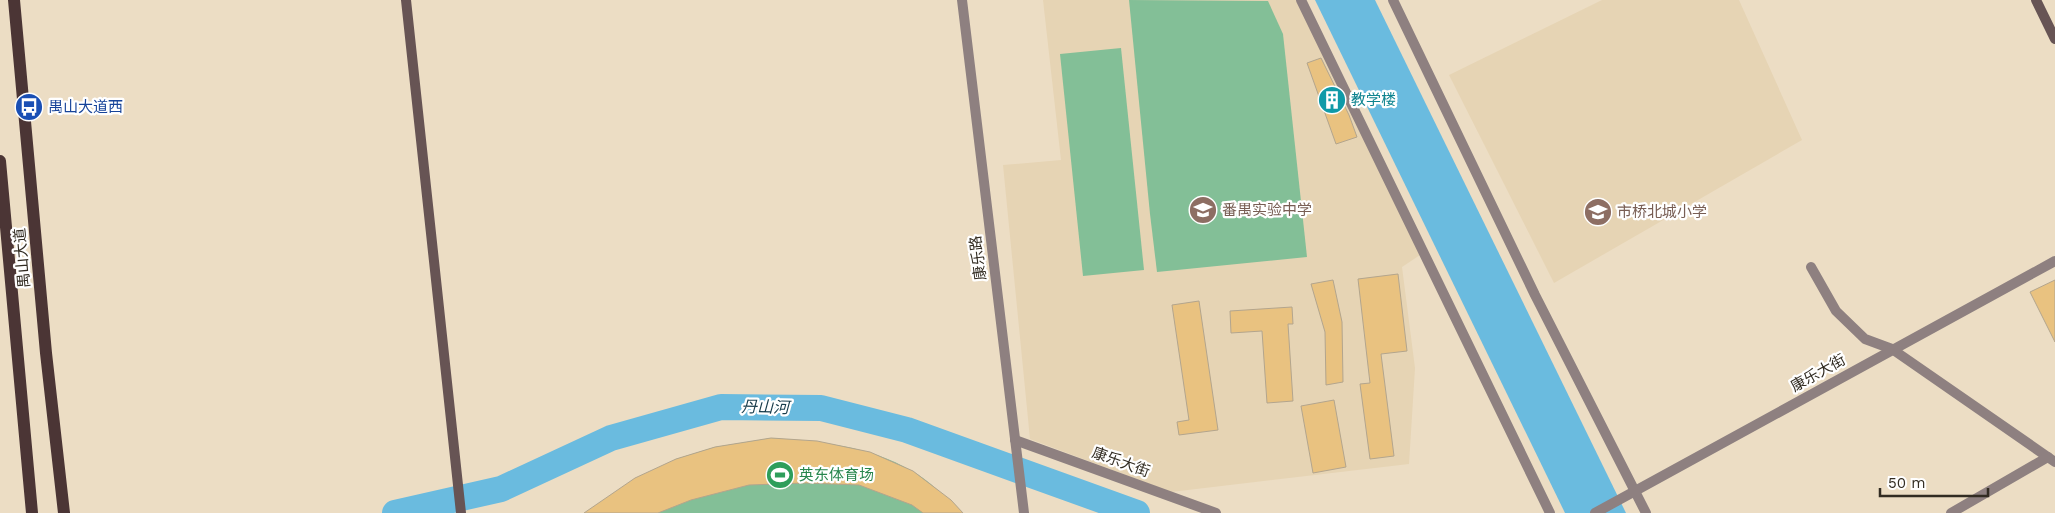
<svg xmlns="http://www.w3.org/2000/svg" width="2055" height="513" font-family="'Work Sans','Noto Sans SC',sans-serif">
  <rect width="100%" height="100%" fill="#ecddc4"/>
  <g fill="#e6d4b4">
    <polygon points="1043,0 1298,0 1420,255 1402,267 1415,368 1409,464 1171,492 1030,439 1003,165 1061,160"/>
    <polygon points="1602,0 1739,0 1802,140 1554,283 1449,75"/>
  </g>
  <g fill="#83bf97">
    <polygon points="1129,0 1268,1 1283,34 1307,257 1157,272 1150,214"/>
    <polygon points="1121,48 1144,270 1083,276 1060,54"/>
    <path d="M 771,438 C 819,442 869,445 912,471 C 930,481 947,499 963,513 L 589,513 L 676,459 L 715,447 Z"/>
  </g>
  <polygon fill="#6abbdf" points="1315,0 1375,0 1626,513 1565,513"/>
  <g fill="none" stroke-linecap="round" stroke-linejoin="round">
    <polyline stroke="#6abbdf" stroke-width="26" points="395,513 501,489 611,438 721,407 821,408 907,430 1137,513"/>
  </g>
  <g fill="#e9c280" stroke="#b3a58d">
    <polygon points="1321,58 1349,115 1357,137 1336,144 1307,63"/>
    <polygon points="1398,274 1407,351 1381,354 1394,456 1370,459 1360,384 1370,383 1358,279"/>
    <polygon points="1333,280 1342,322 1343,382 1326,385 1325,332 1311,284"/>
    <polygon points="2055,280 2055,342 2030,292"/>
    <polygon points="1199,301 1218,430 1179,435 1177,422 1189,420 1172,305"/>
    <polygon points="1292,307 1293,324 1288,324 1293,401 1267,403 1262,331 1231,333 1230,311"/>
    <polygon points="1334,400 1346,467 1313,473 1301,406"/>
    <polygon points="771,438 817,441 870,452 913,471 951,500 963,513 923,513 912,505 859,485 806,483 749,485 691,500 658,513 584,513 635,478 676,459 715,447"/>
  </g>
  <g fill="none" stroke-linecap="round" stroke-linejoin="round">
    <g stroke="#8e8080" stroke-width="10">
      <polyline points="962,0 1024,513"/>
      <polyline points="1301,0 1550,513"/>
      <polyline points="1393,0 1535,295 1646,513"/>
      <polyline points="1811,267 1836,311 1865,339 1892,349 2055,462"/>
      <polyline points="1015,440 1216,513"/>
      <polyline points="1595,513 2055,261"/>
      <polyline points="1951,513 2048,457"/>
    </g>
    <g stroke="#675454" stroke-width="10">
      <polyline points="406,0 461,513"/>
      <polyline points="2036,0 2055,39"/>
    </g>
    <g stroke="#4b3535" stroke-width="12">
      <polyline points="14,0 46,353 64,513"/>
      <polyline points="0,161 32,513"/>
    </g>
  </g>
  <defs>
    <symbol id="building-disc" viewBox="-11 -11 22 22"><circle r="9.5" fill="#0f9aa8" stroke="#fff"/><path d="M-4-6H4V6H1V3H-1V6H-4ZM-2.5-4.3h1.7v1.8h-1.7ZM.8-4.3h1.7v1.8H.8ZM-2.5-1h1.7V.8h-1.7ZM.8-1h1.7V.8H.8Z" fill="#fff"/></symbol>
    <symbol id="bus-disc" viewBox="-11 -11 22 22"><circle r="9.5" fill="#1a4fb4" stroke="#fff"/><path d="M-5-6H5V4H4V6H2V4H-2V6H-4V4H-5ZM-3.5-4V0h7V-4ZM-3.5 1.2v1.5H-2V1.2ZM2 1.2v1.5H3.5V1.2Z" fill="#fff"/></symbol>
    <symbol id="school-disc" viewBox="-11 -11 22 22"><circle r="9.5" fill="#8d6e63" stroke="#fff"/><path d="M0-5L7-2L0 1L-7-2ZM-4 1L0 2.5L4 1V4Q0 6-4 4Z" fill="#fff"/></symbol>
    <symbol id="stadium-disc" viewBox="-11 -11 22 22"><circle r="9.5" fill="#2e9e5b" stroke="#fff"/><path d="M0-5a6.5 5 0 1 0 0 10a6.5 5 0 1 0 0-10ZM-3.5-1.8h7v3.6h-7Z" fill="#fff"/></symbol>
  </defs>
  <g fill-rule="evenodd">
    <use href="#building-disc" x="1316" y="84" width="32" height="32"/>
    <use href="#bus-disc" x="13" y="91" width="32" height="32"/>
    <use href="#school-disc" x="1187" y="194" width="32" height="32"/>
    <use href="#school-disc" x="1582" y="196" width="32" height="32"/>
    <use href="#stadium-disc" x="764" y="459" width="32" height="32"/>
  </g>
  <g text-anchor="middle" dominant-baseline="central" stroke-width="4.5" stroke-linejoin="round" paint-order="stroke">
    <g font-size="15" fill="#0d838f" stroke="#fff" text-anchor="start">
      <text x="1351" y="100">教学楼</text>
    </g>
    <g font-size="15" fill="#164399" stroke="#fff" text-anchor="start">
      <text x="48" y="107">禺山大道西</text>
    </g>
    <g font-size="15" fill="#785e54" stroke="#fff" text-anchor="start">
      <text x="1222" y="210">番禺实验中学</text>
      <text x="1617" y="212">市桥北城小学</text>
    </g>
    <g font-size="15" fill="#322c22" stroke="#fff">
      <text transform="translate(22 258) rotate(-95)">禺山大道</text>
      <text transform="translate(978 258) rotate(-97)">康乐路</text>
      <text transform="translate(1818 373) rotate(-29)">康乐大街</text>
      <text transform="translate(1121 462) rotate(20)">康乐大街</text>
    </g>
    <g font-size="15" fill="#27864d" stroke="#fff" text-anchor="start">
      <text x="799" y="475">英东体育场</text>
    </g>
    <g font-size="16" font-style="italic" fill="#163b4a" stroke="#fff">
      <text transform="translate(765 407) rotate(1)">丹山河</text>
    </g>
  </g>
  <path d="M1880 488v8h108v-8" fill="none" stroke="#322c22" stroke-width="2.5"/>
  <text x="1888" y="488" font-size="15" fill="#322c22" stroke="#ffffff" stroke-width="4" paint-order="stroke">50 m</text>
</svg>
